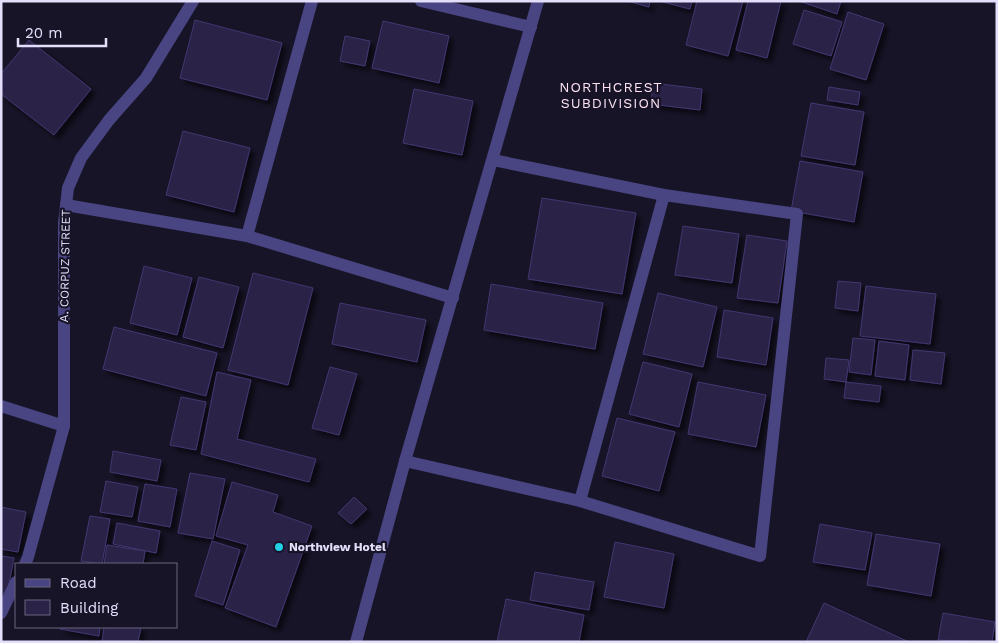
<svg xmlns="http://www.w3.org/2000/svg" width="998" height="643" font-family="'Work Sans',sans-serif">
  <defs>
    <filter id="shadow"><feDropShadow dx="4.5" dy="4.5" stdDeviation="2.5" flood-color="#0009"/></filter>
  </defs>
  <rect width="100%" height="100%" fill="#181428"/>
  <g fill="#2a2247" stroke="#433770" filter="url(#shadow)">
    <polygon points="627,1 650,1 649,7"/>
    <polygon points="659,1 692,1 690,9"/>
    <polygon points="697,1 743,1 728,56 686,45"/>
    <polygon points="748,1 781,1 767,58 736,50"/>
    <polygon points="799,1 841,1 837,14"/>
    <polygon points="804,10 842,22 831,56 793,44"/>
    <polygon points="848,12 884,24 866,80 830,69"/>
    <polygon points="195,20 282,43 267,100 180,78"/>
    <polygon points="383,21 449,36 439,83 372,68"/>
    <polygon points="345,36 370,41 365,66 340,61"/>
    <polygon points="29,40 91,89 54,135 1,94 1,74"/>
    <polygon points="653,83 702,89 700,110 651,104"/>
    <polygon points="829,87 860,92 858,105 827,100"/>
    <polygon points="414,89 473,101 462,155 403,143"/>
    <polygon points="811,103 864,112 855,165 801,156"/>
    <polygon points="183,131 250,148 234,212 166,195"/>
    <polygon points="800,161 863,172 854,222 791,211"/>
    <polygon points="542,198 636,213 622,294 528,279"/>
    <polygon points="683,226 739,234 732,283 675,275"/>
    <polygon points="747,235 787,241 778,303 737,298"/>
    <polygon points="144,266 192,278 177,335 130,323"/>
    <polygon points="253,273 313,288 288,385 228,370"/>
    <polygon points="199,277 239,287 223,348 183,337"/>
    <polygon points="838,281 861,283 858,311 835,308"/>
    <polygon points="491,284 603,303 595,349 484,330"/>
    <polygon points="866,286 936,294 930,344 860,336"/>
    <polygon points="658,293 717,307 703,367 643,354"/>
    <polygon points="340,303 426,320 417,362 332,344"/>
    <polygon points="724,310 773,318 766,365 717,357"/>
    <polygon points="114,327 217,353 206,396 103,369"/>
    <polygon points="853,338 875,340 871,375 849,372"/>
    <polygon points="879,341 909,345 905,380 875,376"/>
    <polygon points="913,350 945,353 941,384 910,380"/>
    <polygon points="826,358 849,360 846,382 824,379"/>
    <polygon points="643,362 692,374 679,427 629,414"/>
    <polygon points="330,367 357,374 339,435 312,428"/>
    <polygon points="217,372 251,380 237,439 316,459 309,482 201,454"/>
    <polygon points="698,382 766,395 756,447 688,434"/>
    <polygon points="846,382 881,386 879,402 844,398"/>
    <polygon points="181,397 206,402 196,450 170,445"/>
    <polygon points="617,418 675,432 659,491 602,476"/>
    <polygon points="113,451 161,460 157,481 110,472"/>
    <polygon points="190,473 225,479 213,539 178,533"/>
    <polygon points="106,481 138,487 132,517 100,512"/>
    <polygon points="232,482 278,495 273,512 312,526 276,627 225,608 248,545 216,536"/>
    <polygon points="145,484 177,489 170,527 138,521"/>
    <polygon points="354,497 367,509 351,524 338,513"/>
    <polygon points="1,507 26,512 18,552 1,549"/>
    <polygon points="90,516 110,519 102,564 81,561"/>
    <polygon points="117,523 160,531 156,553 113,544"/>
    <polygon points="820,524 872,533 865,570 813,562"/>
    <polygon points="876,534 940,544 931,596 867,585"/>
    <polygon points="212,541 240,550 223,605 195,596"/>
    <polygon points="615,542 674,554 664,608 604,597"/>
    <polygon points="107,545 145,551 143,564 104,564"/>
    <polygon points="1,556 14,558 6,599 1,598"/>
    <polygon points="535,572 594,582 589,610 530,600"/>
    <polygon points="506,599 584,615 579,642 497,642"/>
    <polygon points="824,603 909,642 806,642"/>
    <polygon points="943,613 995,622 992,642 938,640"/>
    <polygon points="60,627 100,627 99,636 60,629"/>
    <polygon points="104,627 141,627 138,642 102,642"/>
  </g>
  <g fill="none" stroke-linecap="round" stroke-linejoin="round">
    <g stroke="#484582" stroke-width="12">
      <polyline points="312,1 247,236 453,298"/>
      <polyline points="421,1 531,27"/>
      <polyline points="66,205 247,236"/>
      <polyline points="1,406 64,426"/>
      <polyline points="405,461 538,1"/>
      <polyline points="580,501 664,195"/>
      <polyline points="25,564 28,557 64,426 64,223 68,188 81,158 109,120 146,78 193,1"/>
      <polyline points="1,613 16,582"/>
      <polyline points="356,642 405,461 580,501 760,556 797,214 664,195 493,160"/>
    </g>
  </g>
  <circle fill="#22cfe4" stroke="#181428" stroke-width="2" cx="279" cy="547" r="5"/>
  <g text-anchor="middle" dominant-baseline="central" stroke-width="4.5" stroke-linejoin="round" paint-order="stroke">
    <g font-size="12" fill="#e3dffb" stroke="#181428">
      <text transform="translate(65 266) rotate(-89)">A. CORPUZ STREET</text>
    </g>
    <g font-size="12" font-weight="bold" fill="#e3dffb" stroke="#181428" text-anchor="start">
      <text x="289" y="547">Northview Hotel</text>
    </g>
    <g font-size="14" letter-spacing="1" fill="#fbe1f2" stroke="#181428">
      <text x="611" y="87">NORTHCREST<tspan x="611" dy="16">SUBDIVISION</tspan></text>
    </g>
  </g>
  <rect width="998" height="643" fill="none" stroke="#e3dffb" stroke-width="5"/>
  <rect x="15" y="563" width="162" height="65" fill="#181428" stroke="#69657c"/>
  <rect x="25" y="579" width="25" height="8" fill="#484582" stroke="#69657c"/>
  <text x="60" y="588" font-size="15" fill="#e3dffb">Road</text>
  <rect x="25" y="600" width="25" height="15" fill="#2a2247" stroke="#69657c"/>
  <text x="60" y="613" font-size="15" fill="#e3dffb">Building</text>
  <path d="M18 38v8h88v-8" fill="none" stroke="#e3dffb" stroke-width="2.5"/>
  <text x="25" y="38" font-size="15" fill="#e3dffb" stroke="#181428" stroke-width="4" paint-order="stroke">20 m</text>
</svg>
